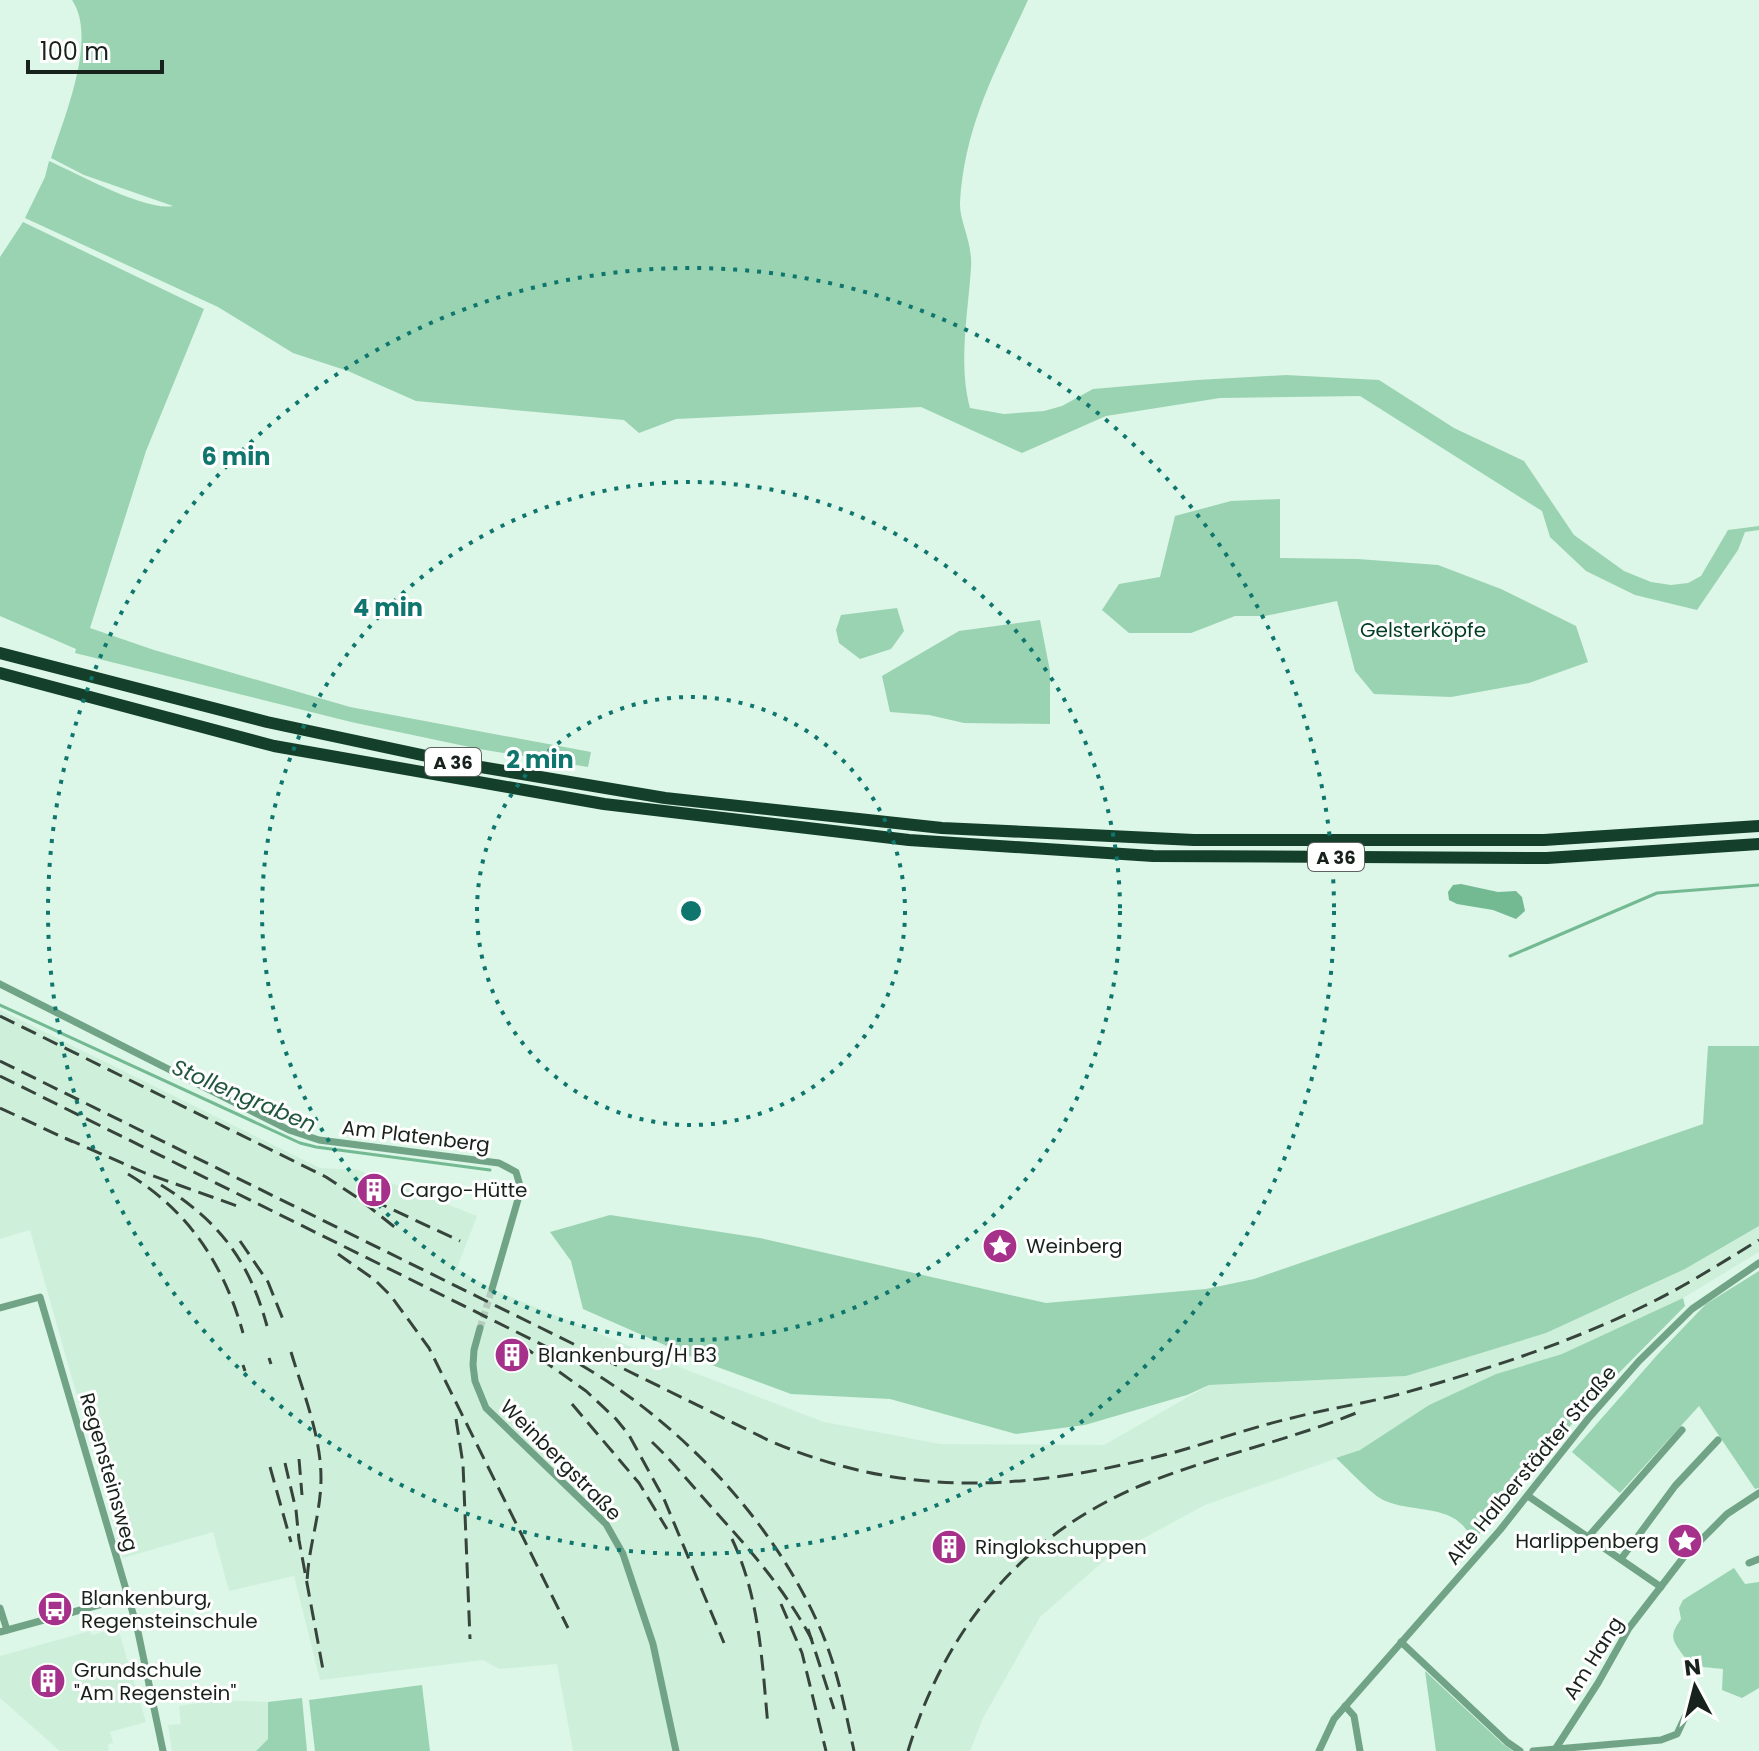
<svg xmlns="http://www.w3.org/2000/svg" width="1759" height="1751" font-family="Poppins,sans-serif">
  <rect width="100%" height="100%" fill="#dcf6e7"/>
  <g fill="#cef0db">
    <polygon points="0,1010 320,1168 358,1170 477,1216 457,1268 492,1289 687,1370 824,1422 940,1444 1104,1445 1209,1385 1406,1376 1617,1301 1685,1269 1759,1226 1759,1252 1683,1298 1565,1353 1496,1374 1429,1405 1360,1450 1205,1505 1107,1558 1040,1617 983,1718 970,1751 573,1751 557,1664 499,1669 483,1660 320,1680 294,1576 229,1591 213,1532 123,1558 30,1230 0,1239"/>
    <polygon points="110,1630 119,1632 146,1722 110,1732 113,1743 108,1744 109,1751 60,1751 0,1698 0,1656 90,1631 92,1635"/>
    <polygon points="216,1700 268,1702 268,1739 256,1751 172,1751 168,1725 181,1724 179,1706"/>
  </g>
  <g fill="#9ad3b2">
    <path d="M 72,0 L 1028,0 C 996,70 965,124 960,202 C 959,222 973,242 971,268 C 968,314 958,364 970,408 L 1004,414 L 1044,411 L 1062,406 L 1093,389 L 1197,380 L 1286,375 L 1379,380 L 1454,428 L 1524,461 L 1574,535 L 1624,571 L 1651,582 L 1671,585 L 1688,583 L 1701,576 L 1728,530 L 1759,526 L 1759,530 L 1745,532 L 1738,550 L 1697,610 L 1635,595 L 1586,571 L 1550,537 L 1542,511 L 1360,396 L 1220,398 L 1106,416 L 1022,453 L 921,407 L 676,419 L 639,433 L 624,420 L 416,401 L 348,371 L 293,353 L 218,307 L 25,218 L 45,177 L 49,161 C 76,173 147,212 173,206 L 84,175 L 51,158 C 64,118 98,38 72,0 Z"/>
    <polygon points="23,222 204,309 146,451 90,628 154,650 350,707 591,752 588,767 479,749 351,722 75,653 76,649 0,616 0,257"/>
    <polygon points="1280,499 1280,558 1358,559 1438,565 1501,589 1576,626 1588,662 1529,683 1451,697 1374,694 1355,671 1337,601 1265,616 1235,616 1191,633 1129,633 1102,610 1119,584 1160,577 1175,516 1231,501"/>
    <polygon points="897,608 904,631 891,649 860,659 839,643 836,630 841,615"/>
    <polygon points="1040,620 1050,671 1050,724 964,723 929,715 890,712 882,676 959,631"/>
    <polygon points="1708,1046 1759,1046 1759,1226 1685,1269 1546,1333 1406,1376 1209,1385 1187,1395 1085,1425 1016,1434 890,1399 791,1394 701,1361 583,1309 571,1261 550,1232 610,1215 760,1238 1046,1303 1206,1289 1254,1279 1703,1124"/>
    <polygon points="1759,1271 1759,1488 1755,1489 1699,1406 1620,1493 1572,1452 1659,1353 1706,1304"/>
    <path d="M 1683,1298 L 1685,1306 L 1608,1384 L 1496,1508 L 1473,1544 C 1460,1501 1416,1515 1383,1500 C 1369,1492 1349,1470 1336,1458 L 1360,1450 L 1429,1405 L 1496,1374 L 1562,1354 Z"/>
    <path d="M 1734,1568 L 1745,1584 L 1759,1582 L 1759,1688 L 1742,1698 L 1722,1690 L 1723,1669 C 1699,1666 1692,1670 1678,1648 C 1670,1636 1673,1631 1681,1619 L 1679,1608 L 1683,1600 Z"/>
    <polygon points="1425,1671 1503,1744 1513,1751 1436,1751"/>
    <polygon points="422,1685 430,1751 315,1751 309,1700"/>
    <polygon points="302,1698 307,1751 256,1751 268,1739 268,1702"/>
  </g>
  <polygon fill="#73ba93" points="1461,884 1498,892 1516,891 1522,897 1525,911 1516,919 1493,910 1457,904 1449,900 1448,892 1453,885"/>
  <g fill="none" stroke-linecap="round" stroke-linejoin="round">
    <g stroke="#73ba93" stroke-width="3">
      <polyline points="1510,956 1657,893 1759,885"/>
      <polyline points="0,1005 300,1143 316,1147 490,1170"/>
    </g>
    <polyline stroke="#b5ccbe" stroke-width="7" stroke-dasharray="7 3.5" stroke-linecap="butt" points="480,1328 492,1289"/>
    <g stroke="#71a387" stroke-width="7">
      <polyline points="0,984 289,1130 319,1140 499,1163 516,1172 521,1189 492,1289"/>
      <polyline points="0,1308 40,1297 137,1627 163,1751"/>
      <polyline points="480,1328 474,1350 473,1365 475,1381 486,1408 606,1524 623,1554 653,1644 676,1751"/>
      <polyline points="1528,1496 1661,1587"/>
      <polyline points="1588,1537 1682,1430"/>
      <polyline points="1621,1559 1675,1486 1718,1440"/>
      <polyline points="1749,1563 1759,1559"/>
      <polyline points="0,1608 7,1630"/>
      <polyline points="0,1632 128,1597"/>
      <polyline points="1401,1642 1507,1742 1520,1751"/>
      <polyline points="1345,1706 1354,1716 1360,1751"/>
      <polyline points="1556,1748 1598,1683 1629,1628 1683,1558 1727,1514 1759,1493"/>
      <polyline points="1319,1751 1334,1719 1500,1530 1588,1419 1639,1361 1692,1309 1759,1263"/>
      <polyline points="1533,1751 1661,1740 1677,1734 1685,1717"/>
    </g>
    <g stroke="#143f2a" stroke-width="12">
      <polyline points="0,653 267,722 469,765 665,798 942,828 1194,840 1544,840 1759,826"/>
      <polyline points="0,673 274,746 604,804 909,840 1153,856 1547,858 1759,844"/>
    </g>
    <g stroke="#37443c" stroke-width="3" stroke-dasharray="16 8" stroke-linecap="butt">
      <polyline points="0,1016 326,1177 358,1198 397,1229"/>
      <path d="M 0,1061 L 770,1441 C 909,1500 1029,1490 1172,1453 C 1211,1442 1249,1428 1288,1419 C 1325,1409 1363,1404 1400,1394 C 1482,1371 1567,1344 1644,1306 C 1684,1287 1721,1263 1759,1240"/>
      <path d="M 0,1076 L 567,1357 C 673,1415 771,1516 820,1628 C 837,1667 845,1709 854,1751"/>
      <polyline points="0,1108 73,1142"/>
      <polyline points="65,1138 145,1173 240,1207"/>
      <path d="M 128,1174 C 189,1211 224,1265 243,1333"/>
      <path d="M 161,1185 C 219,1221 249,1260 267,1326"/>
      <polyline points="372,1200 460,1241"/>
      <polyline points="240,1241 268,1282 284,1322"/>
      <polyline points="338,1254 375,1280 391,1296 429,1348 568,1628"/>
      <polyline points="520,1344 586,1391 616,1419 629,1435 664,1499 724,1643"/>
      <path d="M 291,1352 C 303,1392 321,1436 321,1478 C 321,1514 308,1548 307,1583"/>
      <polyline points="269,1358 271,1364"/>
      <polyline points="243,1365 245,1371"/>
      <polyline points="572,1404 639,1483 667,1529"/>
      <polyline points="456,1419 463,1464 470,1639"/>
      <path d="M 652,1442 C 675,1464 694,1488 715,1511 C 752,1552 786,1591 812,1640"/>
      <polyline points="299,1459 302,1495"/>
      <polyline points="285,1463 296,1510 299,1540 324,1675"/>
      <polyline points="270,1467 291,1542"/>
      <path d="M 732,1539 C 760,1598 762,1663 768,1726"/>
      <polyline points="781,1604 802,1653 826,1751"/>
      <polyline points="808,1629 834,1709"/>
      <path d="M 908,1751 C 946,1626 1025,1532 1147,1483 C 1217,1455 1291,1440 1361,1411"/>
    </g>
  </g>
  <g fill="none" stroke="#0f766e" stroke-width="4" stroke-dasharray="4 8">
    <circle cx="691" cy="911" r="214"/>
    <circle cx="691" cy="911" r="429"/>
    <circle cx="691" cy="911" r="643"/>
  </g>
  <defs>
    <symbol id="building-disc" viewBox="-11 -11 22 22"><circle r="9.5" fill="#a6318a" stroke="#fff"/><path d="M-4-6H4V6H1V3H-1V6H-4ZM-2.5-4.3h1.7v1.8h-1.7ZM.8-4.3h1.7v1.8H.8ZM-2.5-1h1.7V.8h-1.7ZM.8-1h1.7V.8H.8Z" fill="#fff"/></symbol>
    <symbol id="sight-disc" viewBox="-11 -11 22 22"><circle r="9.5" fill="#a6318a" stroke="#fff"/><path d="M0-6L1.8-2.2L6-1.7L2.9 1.2L3.7 5.4L0 3.3L-3.7 5.4L-2.9 1.2L-6-1.7L-1.8-2.2Z" fill="#fff"/></symbol>
    <symbol id="bus-disc" viewBox="-11 -11 22 22"><circle r="9.5" fill="#a6318a" stroke="#fff"/><path d="M-5-6H5V4H4V6H2V4H-2V6H-4V4H-5ZM-3.5-4V0h7V-4ZM-3.5 1.2v1.5H-2V1.2ZM2 1.2v1.5H3.5V1.2Z" fill="#fff"/></symbol>
  </defs>
  <g fill-rule="evenodd">
    <use href="#building-disc" x="354" y="1170" width="40" height="40"/>
    <use href="#sight-disc" x="980" y="1226" width="40" height="40"/>
    <use href="#building-disc" x="492" y="1335" width="40" height="40"/>
    <use href="#sight-disc" x="1665" y="1521" width="40" height="40"/>
    <use href="#building-disc" x="929" y="1527" width="40" height="40"/>
    <use href="#bus-disc" x="35" y="1589" width="40" height="40"/>
    <use href="#building-disc" x="28" y="1661" width="40" height="40"/>
  </g>
  <g text-anchor="middle" dominant-baseline="central" stroke-width="6" stroke-linejoin="round" paint-order="stroke">
    <g fill="#fff" stroke="#5d6460" stroke-width="2">
      <rect x="425" y="748" width="56" height="28" rx="6"/>
      <rect x="1308" y="843" width="56" height="28" rx="6"/>
    </g>
    <g font-size="18" font-weight="bold" fill="#18221c">
      <text x="453" y="762">A 36</text>
      <text x="1336" y="857">A 36</text>
    </g>
    <g font-size="20" fill="#003c23" stroke="#fff">
      <text x="1423" y="630">Gelsterköpfe</text>
    </g>
    <g font-size="20" fill="#18221c" stroke="#fff">
      <text transform="translate(416 1136) rotate(7)">Am Platenberg</text>
      <text transform="translate(561 1460) rotate(45)">Weinbergstraße</text>
      <text transform="translate(1531 1465) rotate(-50)">Alte Halberstädter Straße</text>
      <text transform="translate(109 1472) rotate(74)">Regensteinsweg</text>
      <text transform="translate(1593 1658) rotate(-58)">Am Hang</text>
    </g>
    <g font-size="20" fill="#18221c" stroke="#fff" text-anchor="start">
      <text x="400" y="1190">Cargo-Hütte</text>
      <text x="1026" y="1246">Weinberg</text>
      <text x="538" y="1355">Blankenburg/H B3</text>
      <text x="1659" y="1541" text-anchor="end">Harlippenberg</text>
      <text x="975" y="1547">Ringlokschuppen</text>
      <text x="81" y="1598">Blankenburg,<tspan x="81" dy="23">Regensteinschule</tspan></text>
      <text x="74" y="1670">Grundschule<tspan x="74" dy="23">"Am Regenstein"</tspan></text>
    </g>
    <g font-size="22" font-style="italic" fill="#20563c" stroke="#fff">
      <text transform="translate(244 1096) rotate(23)">Stollengraben</text>
    </g>
  </g>
  <circle cx="691" cy="911" r="12" fill="#0f766e" stroke="#fff" stroke-width="4"/>
  <g font-size="24" text-anchor="middle" font-weight="bold" fill="#0f766e" stroke="#fff" stroke-width="6" stroke-linejoin="round" paint-order="stroke">
    <text x="236" y="465">6 min</text>
    <text x="388" y="616">4 min</text>
    <text x="540" y="768">2 min</text>
  </g>
  <g transform="translate(1695 1687) rotate(353)" stroke="#ffffff" stroke-width="6" paint-order="stroke">
  <path d="M0-6L14 30L0 20L-14 30Z" fill="#18221c"/>
  <text y="-12" font-size="22" font-weight="bold" text-anchor="middle" fill="#18221c">N</text>
  </g>
  <path d="M28 60v12h134v-12" fill="none" stroke="#18221c" stroke-width="4"/>
  <text x="40" y="60" font-size="24" fill="#18221c" stroke="#ffffff" stroke-width="6" paint-order="stroke">100 m</text>
</svg>
